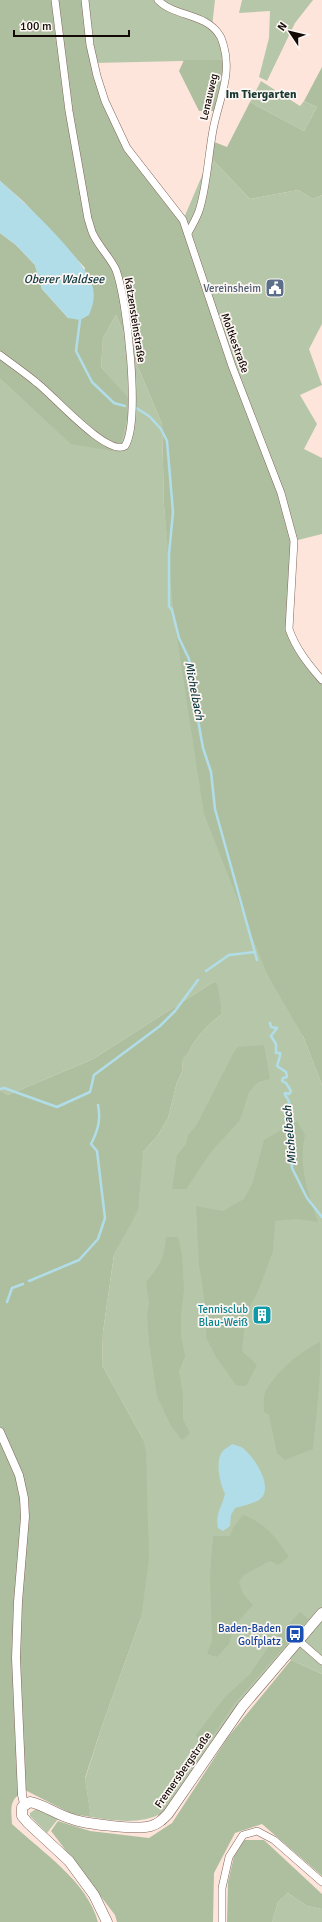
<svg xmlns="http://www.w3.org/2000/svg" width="322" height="1922" font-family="Signika,sans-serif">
  <rect width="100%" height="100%" fill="#fee5db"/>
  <g fill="#b6c7a9">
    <polygon points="85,0 215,0 212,27 227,60 94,63"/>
    <polygon points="242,0 313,0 295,23 267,81 259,77 269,38 270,11 239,13"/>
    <polygon points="261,81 300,106 304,101 317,107 304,131 250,102"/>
    <polygon points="210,157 250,199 298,190 313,199 322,195 322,324 309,349 322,385 300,395 317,424 304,449 322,458 322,534 294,541 183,220"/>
    <path d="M 116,315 L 162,424 L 164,507 L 177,632 L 303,1036 L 322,1085 L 322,1674 L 291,1660 L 285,1650 L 213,1739 L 204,1753 L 205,1754 L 164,1812 C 142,1825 116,1821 91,1817 L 85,1779 L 103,1723 L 141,1618 L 143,1439 L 102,1365 L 103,1332 L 114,1255 L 122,1239 L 143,1152 L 158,1135 L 168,1118 L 177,1082 L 182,1072 L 183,1059 C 190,1053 189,1050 193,1044 C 201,1032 211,1022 222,1014 L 215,981 L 93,1059 L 8,1095 L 0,1090 L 0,379 L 71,443 L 130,401 L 101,367 L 103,338 Z"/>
    <polygon points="36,1809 58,1819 47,1833 30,1816 30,1813"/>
    <polygon points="288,1893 307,1906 322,1909 322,1922 272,1922 278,1902"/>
  </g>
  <g fill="#aebfa0">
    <polygon points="0,0 85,0 90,45 117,129 183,220 294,541 289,629 322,680 322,1085 303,1036 267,974 204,814 174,618 164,507 162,424 116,315 103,338 101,367 131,401 119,452 71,444 0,379 0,233 16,245 35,265 42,289 68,318 85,268 24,202 0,181"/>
    <polygon points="184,60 227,60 218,111 199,111 179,71"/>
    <polygon points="322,67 322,195 313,199 298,190 250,199 210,157 212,141 227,147 250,102 304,131 317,107 304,101"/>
    <path d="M 215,981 L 218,987 L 222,1014 C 211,1022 201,1032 193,1044 C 189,1050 190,1053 183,1059 L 182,1072 L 177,1082 L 168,1118 L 158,1135 L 143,1152 L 138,1210 L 114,1255 L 103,1332 L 102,1365 L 143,1439 L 146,1452 L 149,1559 L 141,1618 L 103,1723 L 85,1778 L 91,1817 L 72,1814 L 25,1790 C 9,1800 11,1806 12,1824 C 42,1852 87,1881 98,1922 L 0,1922 L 0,1090 L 8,1095 L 93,1059 Z"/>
    <polygon points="264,1045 270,1079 258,1082 249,1092 240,1120 211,1152 186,1189 172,1189 177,1155 186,1144 188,1135 196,1126 235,1050 238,1047"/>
    <path d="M 297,1121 L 305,1135 C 298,1168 308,1191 318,1222 L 297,1219 L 275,1221 L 273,1251 L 259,1289 L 246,1314 L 242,1351 L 257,1365 L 246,1386 L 236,1385 L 216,1357 L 206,1337 L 207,1318 L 199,1264 L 196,1206 L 223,1211 L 244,1199 L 253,1182 L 264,1140 Z"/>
    <path d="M 166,1237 L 178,1237 L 182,1254 L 184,1290 L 181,1315 L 181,1335 L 185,1356 L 179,1371 L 183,1396 L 183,1419 L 190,1433 L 182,1440 L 171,1426 L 157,1396 L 149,1343 L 147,1316 L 149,1303 L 146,1282 C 160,1265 164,1259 166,1237 Z"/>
    <path d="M 320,1342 C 322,1373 316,1417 313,1449 L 285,1460 L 277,1453 L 269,1415 L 264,1412 C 264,1406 263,1398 265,1393 C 273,1374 302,1350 320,1342 Z"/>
    <path d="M 243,1515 C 264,1522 277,1538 289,1557 L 278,1565 L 270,1561 L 244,1575 L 239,1582 L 243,1594 L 253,1605 L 234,1626 L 229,1644 L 217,1657 L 207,1654 L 212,1640 L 210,1577 L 213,1536 L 230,1536 L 233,1528 Z"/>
    <polygon points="300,1612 309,1619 234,1704 204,1749 196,1735 225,1697 250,1674 269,1646"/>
    <polygon points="291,1660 322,1674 322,1876 262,1824 235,1833 214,1873 213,1922 117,1922 115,1915 51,1831 58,1821 90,1831 149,1838 172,1823 228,1737"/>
    <polygon points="244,1840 264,1840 322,1894 322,1909 307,1906 288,1893 278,1902 272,1922 227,1922 228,1882 234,1856"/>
  </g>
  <g fill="#b1dde8">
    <path d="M 0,181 C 22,200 89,262 93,288 C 95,298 93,305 89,315 L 80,320 L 68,318 L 42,289 L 35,265 L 16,245 L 0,233 Z"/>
    <path d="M 232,1444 C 235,1445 239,1446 241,1447 C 253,1454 276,1489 259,1500 C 252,1504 242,1506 235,1508 L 231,1515 L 230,1526 L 223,1531 L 218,1528 C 215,1514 222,1507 225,1494 C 220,1484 215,1462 222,1452 C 224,1449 229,1447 232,1444 Z"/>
  </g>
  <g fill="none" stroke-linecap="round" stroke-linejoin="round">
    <g stroke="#b1dde8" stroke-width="2.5">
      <polyline points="80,320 76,351 92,382 114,403 125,406"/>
      <polyline points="136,408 149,416 161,429 167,441 173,512 169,554 169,606 172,610 179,638 189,659 197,697 198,720 203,748 211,772 215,809 257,960"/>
      <polyline points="206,971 229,955 255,952"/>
      <path d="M 270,1023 L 271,1027 L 277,1028 L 271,1036 L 276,1044 L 276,1053 L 280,1053 L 280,1056 L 277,1066 L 286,1072 L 287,1077 L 283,1078 L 282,1081 L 286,1083 L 291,1091 L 289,1094 L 285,1093 L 285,1095 C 291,1102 290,1106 286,1114 L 292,1168 L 307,1198 L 322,1217"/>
      <polyline points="0,1089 4,1088 57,1107 90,1092 94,1075 160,1026 175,1011 198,980"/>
      <path d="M 29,1281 L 79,1260 L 98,1239 L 105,1218 L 97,1151 L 91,1144 C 98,1130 101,1120 98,1105"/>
      <polyline points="7,1302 12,1288 23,1284"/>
    </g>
    <defs>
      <g id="minor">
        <path d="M 85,0 L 90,45 L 97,76 L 105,101 L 127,148 L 183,220 L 232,366 L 281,493 L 294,541 L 289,629 C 296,649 308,664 322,680"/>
        <path d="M 158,0 C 174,17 207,13 220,36 C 222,39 223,44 224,47 C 232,76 218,102 213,130 C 208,157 207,186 199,211 C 196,219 192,226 188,233"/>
        <path d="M 0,355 C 12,364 25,373 37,383 C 52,394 107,457 125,446 C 141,421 127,299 116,270 C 110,257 99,247 93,234 C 91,230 90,224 88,219 L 69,111 L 55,0"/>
        <polyline points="298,1640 322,1661"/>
        <polyline points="222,1922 222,1888 229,1857 243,1835 257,1831 274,1840 322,1882"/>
      </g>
      <polyline id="tertiary" points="0,1432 19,1475 24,1498 25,1517 18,1602 16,1658 22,1795 24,1804"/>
      <path id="secondary" d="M 107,1922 L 94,1895 L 69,1861 L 28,1823 L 22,1816 L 22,1807 L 30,1802 C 45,1805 57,1815 72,1819 C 85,1824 137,1830 151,1826 C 158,1824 162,1820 168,1814 L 242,1707 L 322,1613"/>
    </defs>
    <use href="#minor" stroke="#80655a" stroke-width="8"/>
    <use href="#tertiary" stroke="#80655a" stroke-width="9"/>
    <use href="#secondary" stroke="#80655a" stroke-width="11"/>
    <use href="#minor" stroke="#fff" stroke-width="7"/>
    <use href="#tertiary" stroke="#fff" stroke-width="8"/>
    <use href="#secondary" stroke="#fff" stroke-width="10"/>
  </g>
  <defs>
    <symbol id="civic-square" viewBox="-11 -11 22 22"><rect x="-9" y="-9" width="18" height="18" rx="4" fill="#5c6f8a" stroke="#fdf7f4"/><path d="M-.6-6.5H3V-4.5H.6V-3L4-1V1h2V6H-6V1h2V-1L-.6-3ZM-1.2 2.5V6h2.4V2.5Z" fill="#fff"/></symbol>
    <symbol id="building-square" viewBox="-11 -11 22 22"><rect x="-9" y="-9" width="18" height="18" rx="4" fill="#0f9aa8" stroke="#fdf7f4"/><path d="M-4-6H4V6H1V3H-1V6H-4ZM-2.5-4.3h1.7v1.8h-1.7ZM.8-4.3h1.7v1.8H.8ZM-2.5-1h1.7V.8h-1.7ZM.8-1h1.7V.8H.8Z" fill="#fff"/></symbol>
    <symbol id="bus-square" viewBox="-11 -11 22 22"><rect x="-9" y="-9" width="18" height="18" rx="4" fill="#1a4fb4" stroke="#fdf7f4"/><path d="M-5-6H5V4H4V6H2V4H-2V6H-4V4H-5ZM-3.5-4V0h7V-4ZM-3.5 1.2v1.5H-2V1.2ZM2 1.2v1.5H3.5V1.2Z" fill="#fff"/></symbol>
  </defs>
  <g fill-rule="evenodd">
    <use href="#civic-square" x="264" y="277" width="22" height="22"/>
    <use href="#building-square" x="251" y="1304" width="22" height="22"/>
    <use href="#bus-square" x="284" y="1623" width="22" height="22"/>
  </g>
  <g text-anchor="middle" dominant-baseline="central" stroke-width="3.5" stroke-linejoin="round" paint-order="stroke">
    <g font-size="11" fill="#140b07" stroke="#fdf7f4">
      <text transform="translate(209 97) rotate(-77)">Lenauweg</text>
      <text transform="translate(135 320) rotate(81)">Katzensteinstraße</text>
      <text transform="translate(235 343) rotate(70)">Moltkestraße</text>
      <text transform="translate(183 1770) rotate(-55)">Fremersbergstraße</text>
    </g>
    <g font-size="11" fill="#4e5e75" stroke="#fdf7f4" text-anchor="end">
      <text x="261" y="288">Vereinsheim</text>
    </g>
    <g font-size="11" fill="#0d838f" stroke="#fdf7f4" text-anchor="end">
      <text x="248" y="1309">Tennisclub<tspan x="248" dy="13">Blau-Weiß</tspan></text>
    </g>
    <g font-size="11" fill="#164399" stroke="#fdf7f4" text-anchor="end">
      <text x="281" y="1628">Baden-Baden<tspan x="281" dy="13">Golfplatz</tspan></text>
    </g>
    <g font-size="12" font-weight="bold" fill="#183831" stroke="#fdf7f4">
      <text x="261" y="94">Im Tiergarten</text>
    </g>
    <g font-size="12" font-style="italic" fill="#0e373f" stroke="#fdf7f4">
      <text x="64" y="279">Oberer Waldsee</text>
      <text transform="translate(194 691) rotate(79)">Michelbach</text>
      <text transform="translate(290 1135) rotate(-95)">Michelbach</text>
    </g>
  </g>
  <g transform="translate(290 32) rotate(305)" stroke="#fdf7f4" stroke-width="3" paint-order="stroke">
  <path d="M0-3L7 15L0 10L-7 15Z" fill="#140b07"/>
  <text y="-6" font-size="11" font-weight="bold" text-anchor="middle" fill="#140b07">N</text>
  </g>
  <path d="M14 30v6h115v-6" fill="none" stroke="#140b07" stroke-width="2"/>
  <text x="20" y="30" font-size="12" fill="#140b07" stroke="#fdf7f4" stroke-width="3" paint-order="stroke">100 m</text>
</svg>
